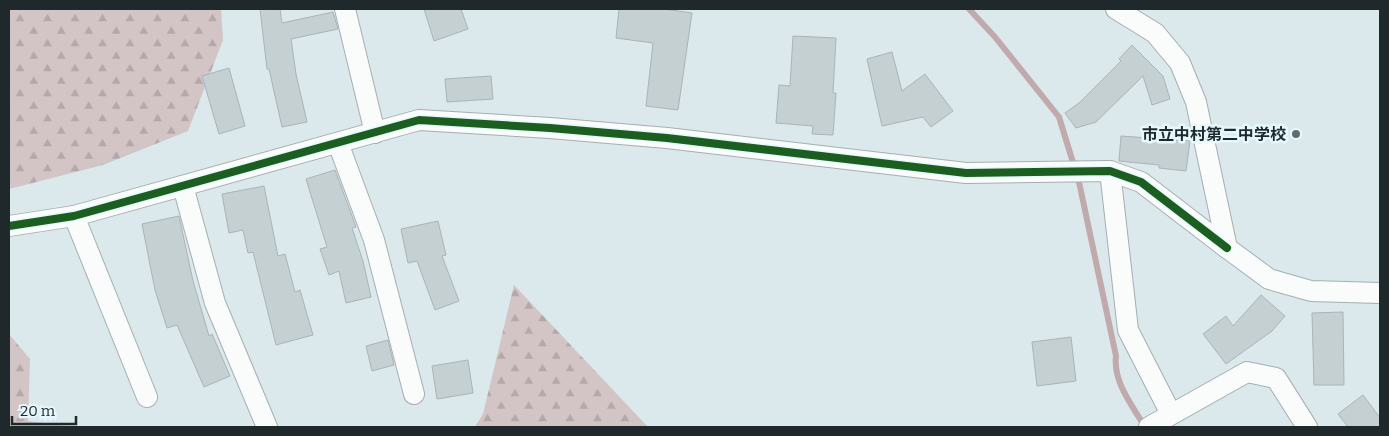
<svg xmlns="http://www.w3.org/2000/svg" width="1389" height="436" font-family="Bitter,'Noto Sans JP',serif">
  <defs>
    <pattern id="forest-firs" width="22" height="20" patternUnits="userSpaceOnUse" patternTransform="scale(1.25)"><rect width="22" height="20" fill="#d3c4c6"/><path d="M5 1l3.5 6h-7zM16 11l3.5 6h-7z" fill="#b5a8aa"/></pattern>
  </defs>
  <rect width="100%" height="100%" fill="#dbe8ec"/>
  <g fill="url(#forest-firs)">
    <polygon points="9,9 221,9 223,40 188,131 103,165 9,189"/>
    <polygon points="514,285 648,427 475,427 483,414"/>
    <polygon points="9,334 30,359 28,421 76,427 9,427"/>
  </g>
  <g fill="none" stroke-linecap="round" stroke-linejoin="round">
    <path stroke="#c0aaac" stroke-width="6" d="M 969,9 L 995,37 L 1059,117 L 1079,182 L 1116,356 C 1113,382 1132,405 1145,427"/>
  </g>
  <g fill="#c5d0d3" stroke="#abb4b8">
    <polygon points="260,9 280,9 282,23 333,12 338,29 291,39 296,74 307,122 282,127 269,69 267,69"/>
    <polygon points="424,9 461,9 468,29 434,41"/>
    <polygon points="619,9 664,9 692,13 678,110 646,106 653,43 616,38"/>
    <polygon points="793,36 836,38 833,93 836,93 833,135 812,134 813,126 776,123 779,85 790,86"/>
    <polygon points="1132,45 1163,76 1170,99 1152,105 1143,76 1096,122 1076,128 1065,113 1079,103 1121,61 1119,59"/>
    <polygon points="892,52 902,91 925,74 953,111 931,127 923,117 882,126 867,59"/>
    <polygon points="229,68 245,126 219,134 202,76"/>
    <polygon points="491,76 493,99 447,102 445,79"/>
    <polygon points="1121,136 1190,141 1186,171 1159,168 1159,165 1119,161"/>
    <polygon points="335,170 356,227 352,228 363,261 371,297 346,303 339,271 329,275 320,249 327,247 306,179"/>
    <polygon points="264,186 278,256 285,254 295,292 300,290 313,335 276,345 253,252 248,253 243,230 229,233 222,194"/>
    <polygon points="179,216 193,281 209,336 212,334 230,376 204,387 177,325 167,328 155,290 142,224"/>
    <polygon points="438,221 446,255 442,256 459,301 435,310 417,261 408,263 401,229"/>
    <polygon points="1261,295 1285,316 1272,331 1226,364 1203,334 1226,316 1233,326"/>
    <polygon points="1343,312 1344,385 1314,385 1312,313"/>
    <polygon points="1071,337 1076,381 1037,386 1032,342"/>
    <polygon points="388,340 394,365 372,371 366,346"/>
    <polygon points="468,360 473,393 437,399 432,366"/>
    <polygon points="1363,395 1380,418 1380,427 1348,427 1338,414"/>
  </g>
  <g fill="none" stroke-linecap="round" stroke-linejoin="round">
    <defs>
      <g id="street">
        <polyline points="345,9 375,133"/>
        <polyline points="1116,9 1155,33 1180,63 1196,102 1227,248 1269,279 1311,291 1380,293"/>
        <polyline points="338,143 374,240 414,394"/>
        <polyline points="1110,171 1128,330 1171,414"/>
        <polyline points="183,186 215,303 267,427"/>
        <polyline points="74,216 147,397"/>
        <polyline points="9,226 74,216 419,120 550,128 667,138 966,173 1110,171 1141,182 1227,248"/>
        <polyline points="1149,427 1247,372 1276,378 1307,427"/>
      </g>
    </defs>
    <use href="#street" stroke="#a5afb2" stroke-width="22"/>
    <use href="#street" stroke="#fafcfc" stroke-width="20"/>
    <defs>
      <polyline id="cycleway" points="9,226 74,216 419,120 550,128 667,138 966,173 1110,171 1141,182 1227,248"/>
    </defs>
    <use href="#cycleway" stroke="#e5f8fe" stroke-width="11"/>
    <use href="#cycleway" stroke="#1b5e20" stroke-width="8"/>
  </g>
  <circle fill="#616b6f" stroke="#e5f8fe" stroke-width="2" cx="1296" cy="134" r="5"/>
  <g text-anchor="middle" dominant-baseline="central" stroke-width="5" stroke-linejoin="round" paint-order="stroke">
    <g font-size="16" font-weight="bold" fill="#1f282b" stroke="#e5f8fe" text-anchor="end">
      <text x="1286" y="134">市立中村第二中学校</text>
    </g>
  </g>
  <rect width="1389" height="436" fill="none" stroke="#1f282b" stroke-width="20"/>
  <path d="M12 416v8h64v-8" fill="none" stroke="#1f282b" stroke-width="2.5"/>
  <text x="20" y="416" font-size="15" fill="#1f282b" stroke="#e5f8fe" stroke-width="4" paint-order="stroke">20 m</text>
</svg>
